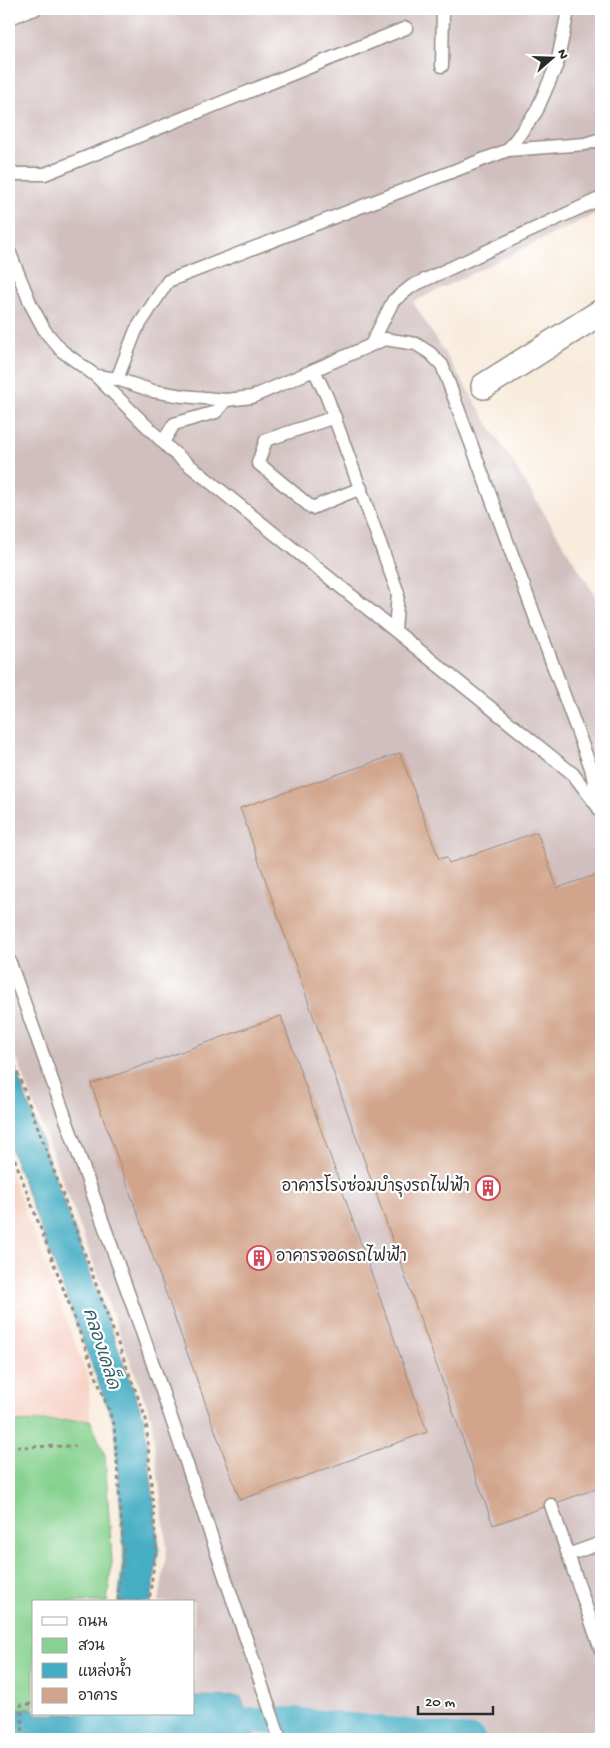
<svg xmlns="http://www.w3.org/2000/svg" width="610" height="1748" font-family="'Gochi Hand','Playpen Sans Thai',sans-serif">
  <rect width="100%" height="100%" fill="#fff"/>
  <filter id="ink" filterUnits="userSpaceOnUse"><feTurbulence type="fractalNoise" baseFrequency=".02" numOctaves="2"/><feDisplacementMap in="SourceGraphic" scale="10" xChannelSelector="R" yChannelSelector="G"/><feConvolveMatrix kernelMatrix="1 2 1 2 8 2 1 2 1" color-interpolation-filters="sRGB"/></filter>
  <filter id="wash" filterUnits="userSpaceOnUse"><feTurbulence type="fractalNoise" baseFrequency=".0096" numOctaves="4" result="noise"/><feDisplacementMap in="SourceGraphic" scale="20" xChannelSelector="R" yChannelSelector="G"/><feGaussianBlur stdDeviation="1.12" result="paint"/><feColorMatrix in="noise" values="0 0 0 0 0 0 0 0 0 0 0 0 0 0 0 0 0 1.4 0 .05"/><feComposite in="paint" operator="in"/></filter>
  <g filter="url(#wash)">
    <rect width="100%" height="100%" fill="#f8ecdc"/>
    <polygon fill="#f6d1c5" points="9,1168 89,1381 90,1420 9,1422"/>
    <polygon fill="#d1bfbf" points="9,9 601,9 601,211 413,302 601,605 601,1739 255,1739 241,1697 194,1696 194,1602 159,1602 167,1549 151,1416 9,1038"/>
    <polygon fill="#87d290" stroke="#597e5e" points="90,1420 105,1455 112,1562 107,1602 34,1602 34,1706 14,1711 13,1729 9,1730 9,1422"/>
    <g fill="#44adc4" stroke="#386c78">
      <polygon points="9,1052 144,1419 159,1547 151,1602 118,1602 124,1552 114,1424 9,1144"/>
      <polygon points="194,1696 241,1697 255,1739 9,1739 9,1730 13,1729 13,1711 34,1708 34,1714 194,1714"/>
    </g>
    <g fill="none" stroke-linecap="round" stroke-linejoin="round">
      <polyline stroke="#44adc4" stroke-width="26" points="214,1722 293,1720 472,1739"/>
    </g>
    <g id="blocks">
      <g fill="#d1a48b">
        <polygon points="400,753 439,859 446,857 449,863 537,832 557,888 601,873 601,1487 493,1525 240,808"/>
        <polygon points="281,1016 427,1432 240,1500 91,1084"/>
      </g>
    </g>
  </g>
  <g filter="url(#ink)">
    <use href="#blocks" fill-opacity="0" stroke="#928c84" stroke-width="1"/>
    <g fill="none" stroke-linecap="round" stroke-linejoin="round">
      <defs>
        <g id="service">
          <polyline points="9,18 35,9"/>
          <polyline points="442,66 443,9"/>
          <polyline points="508,150 585,144 601,139"/>
          <polyline points="9,174 45,174 406,28"/>
          <polyline points="9,251 31,305 45,331 62,351 96,376 173,452 573,774 598,807"/>
          <polyline points="372,343 393,301 412,286 601,198"/>
          <polyline points="314,370 327,397 398,593 395,630"/>
          <polyline points="96,376 117,379 153,391 183,396 226,400 252,397 385,339 416,344 430,353 442,365 591,768 600,811"/>
          <polyline points="117,379 136,330 168,281 508,150 536,112 557,64 568,11"/>
          <polyline points="335,417 266,440 258,463 312,508 361,488"/>
          <polyline points="163,442 174,424 216,412 226,400"/>
          <polyline points="9,960 140,1326 280,1739"/>
          <polyline points="551,1505 601,1650"/>
          <polyline points="568,1555 601,1543"/>
        </g>
        <polyline id="minor" points="484,386 601,312"/>
      </defs>
      <use href="#service" stroke="#928c84" stroke-width="15"/>
      <use href="#minor" stroke="#928c84" stroke-width="28"/>
      <g stroke="#928c84" stroke-width="3" stroke-dasharray="4 4" stroke-linecap="butt">
        <polyline points="9,1050 146,1419 156,1546 149,1602"/>
        <polyline points="9,1144 114,1424 124,1552 118,1602"/>
        <polyline points="9,1447 76,1446"/>
        <polyline points="23,1739 21,1705 34,1704"/>
      </g>
      <use href="#service" stroke="#fff" stroke-width="12"/>
      <use href="#minor" stroke="#fff" stroke-width="25"/>
    </g>
  </g>
  <defs>
    <symbol id="building-ring" viewBox="-11 -11 22 22"><circle r="9.5" fill="#fff" stroke="#d1495b" stroke-width="1.5"/><path d="M-4-6H4V6H1V3H-1V6H-4ZM-2.5-4.3h1.7v1.8h-1.7ZM.8-4.3h1.7v1.8H.8ZM-2.5-1h1.7V.8h-1.7ZM.8-1h1.7V.8H.8Z" fill="#d1495b"/></symbol>
  </defs>
  <g fill-rule="evenodd">
    <use href="#building-ring" x="474" y="1174" width="28" height="28"/>
    <use href="#building-ring" x="245" y="1244" width="28" height="28"/>
  </g>
  <g text-anchor="middle" dominant-baseline="central" stroke-width="4.5" stroke-linejoin="round" paint-order="stroke">
    <g font-size="16" fill="#2b2b2b" stroke="#fff" text-anchor="end">
      <text x="470" y="1188">อาคารโรงซ่อมบำรุงรถไฟฟ้า</text>
      <text x="276" y="1258" text-anchor="start">อาคารจอดรถไฟฟ้า</text>
    </g>
    <g font-size="18" font-style="italic" fill="#355f68" stroke="#fff">
      <text transform="translate(100 1349) rotate(72)">คลองเคล็ด</text>
    </g>
  </g>
  <rect width="610" height="1748" fill="none" stroke="#fff" stroke-width="30"/>
  <rect x="32" y="1600" width="162" height="115" fill="#ffffff" stroke="#aaaaaa"/>
  <rect x="42" y="1617" width="25" height="8" fill="#ffffff" stroke="#aaaaaa"/>
  <text x="78" y="1626" font-size="15" fill="#2b2b2b">ถนน</text>
  <rect x="42" y="1638" width="25" height="15" fill="#87d290" stroke="#aaaaaa"/>
  <text x="78" y="1650" font-size="15" fill="#2b2b2b">สวน</text>
  <rect x="42" y="1663" width="25" height="15" fill="#44adc4" stroke="#aaaaaa"/>
  <text x="78" y="1676" font-size="15" fill="#2b2b2b">แหล่งน้ำ</text>
  <rect x="42" y="1688" width="25" height="15" fill="#d1a48b" stroke="#aaaaaa"/>
  <text x="78" y="1700" font-size="15" fill="#2b2b2b">อาคาร</text>
  <g transform="translate(552 58) rotate(70)" stroke="#ffffff" stroke-width="4" paint-order="stroke">
  <path d="M0-4L9 19L0 12L-9 19Z" fill="#2b2b2b"/>
  <text y="-8" font-size="14" font-weight="bold" text-anchor="middle" fill="#2b2b2b">N</text>
  </g>
  <path d="M418 1706v8h75v-8" fill="none" stroke="#2b2b2b" stroke-width="2.5"/>
  <text x="425" y="1706" font-size="15" fill="#2b2b2b" stroke="#ffffff" stroke-width="4" paint-order="stroke">20 m</text>
</svg>
